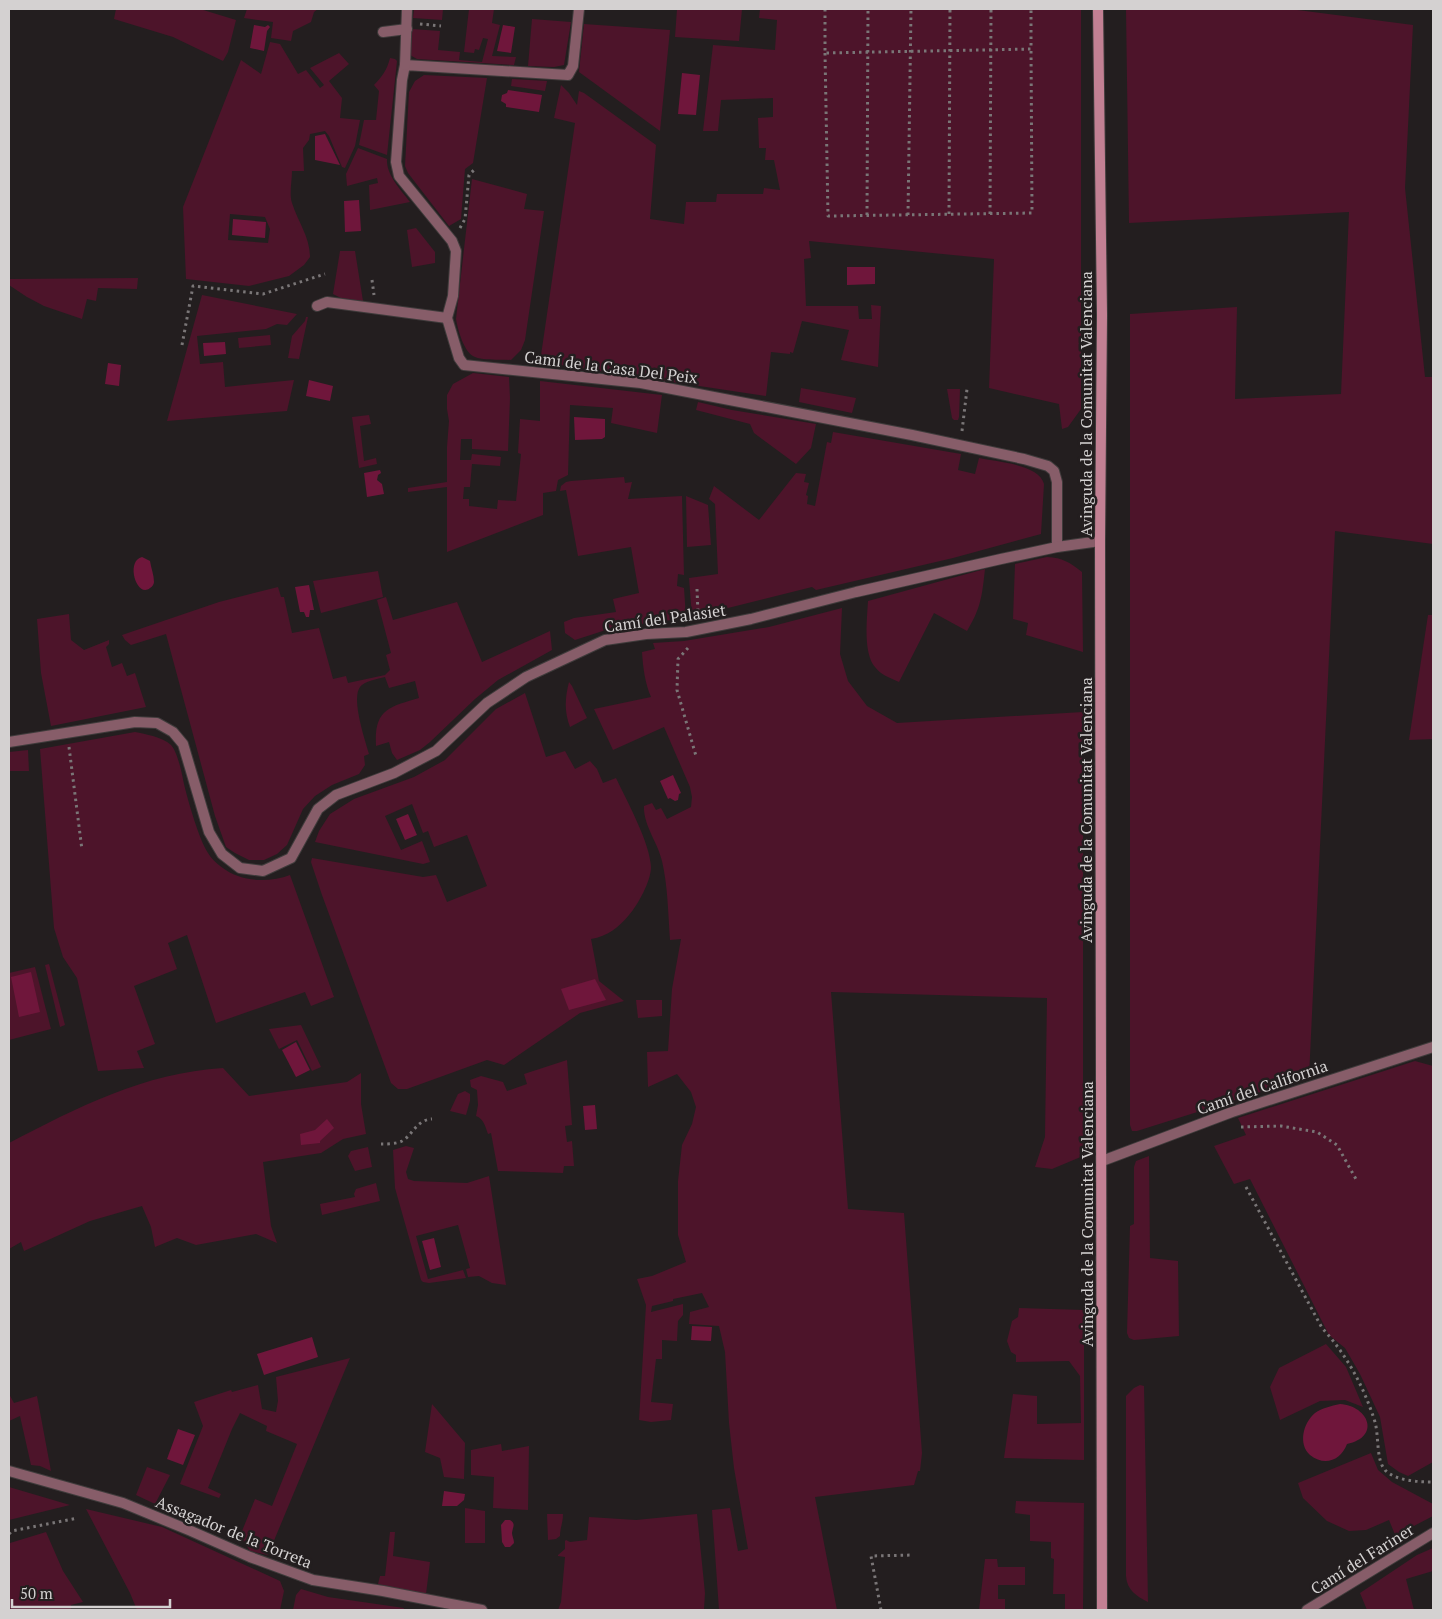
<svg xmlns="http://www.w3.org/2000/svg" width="1442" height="1619" font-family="'PT Serif',serif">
  <rect width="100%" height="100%" fill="#231e1f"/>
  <g fill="#4d142a" fill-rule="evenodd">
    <polygon points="116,9 200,9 236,20 228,52 223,61 173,37 114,19"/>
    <polygon points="247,9 318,9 314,12 311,22 293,31 291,41 271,38 273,22 244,18"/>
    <polygon points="414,9 443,9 442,20 413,18"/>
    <polygon points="469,9 494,9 492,23 500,25 492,56 516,57 514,65 417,59 410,55 412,29 440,31 438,50 460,52 459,60 482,62 488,39 483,38 479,50 475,49 474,53 464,52"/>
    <polygon points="677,9 742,9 739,41 675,37"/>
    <polygon points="760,9 1081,9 1081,409 1068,427 1062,429 1059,404 989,388 994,259 809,241 811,258 804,259 806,306 858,306 859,319 872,319 871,305 881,306 878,367 841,360 849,330 802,321 793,353 790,352 790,354 771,352 766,396 540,362 575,123 554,118 561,85 569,93 577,105 579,91 584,93 656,145 650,219 684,224 686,202 716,202 717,194 763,194 764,188 780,190 774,160 765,160 766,148 759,148 758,118 773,117 773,98 721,100 718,131 703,131 713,45 775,50 777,20 759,18"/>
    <polygon points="1126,9 1290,9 1413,25 1405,188 1425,377 1433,377 1433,544 1335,531 1309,1077 1137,1131 1132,1131 1130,1125 1130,314 1237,307 1235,399 1341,394 1349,212 1129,223"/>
    <polygon points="532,19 571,22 564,65 554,67 528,66"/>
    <polygon points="584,24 670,30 660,131 579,72"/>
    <path d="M 270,42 L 280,44 L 298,74 L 306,70 L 320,88 L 324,85 L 310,68 L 339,53 L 349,64 L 329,81 L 342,98 L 340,118 L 360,120 L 355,146 L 345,168 L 342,167 L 329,136 L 325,131 L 310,134 L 309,140 L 303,148 L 304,171 L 292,171 C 292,181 289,194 292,203 C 298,222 310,237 310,257 L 304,265 L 289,276 L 249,286 L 186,279 L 183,207 L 241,60 L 261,74 ZM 230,214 L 265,217 L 270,229 L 268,243 L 228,240 Z"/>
    <path d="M 390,58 L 395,59 L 397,61 L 387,155 L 359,145 L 364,120 L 376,120 L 379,91 L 374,85 C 382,77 387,70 390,58 Z"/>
    <polygon points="424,75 487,78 473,163 465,169 461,219 449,226 408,173 405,166 409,92 415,81"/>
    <polygon points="512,79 547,81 545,91 511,86"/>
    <path d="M 358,148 L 387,159 C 386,175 401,190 410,202 L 370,210 L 369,185 L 378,183 L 377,178 L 347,186 L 346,174 Z"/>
    <path d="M 472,179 L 527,194 L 524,209 L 544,211 L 525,340 L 521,350 L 511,360 C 500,359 485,361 475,357 C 464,353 458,330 456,319 Z"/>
    <polygon points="416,228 435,252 435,263 412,267 407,230"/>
    <polygon points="340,251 355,251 363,301 341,298 333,294"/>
    <polygon points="138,278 137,289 98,288 96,301 87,299 82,319 44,306 27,297 9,285 9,279"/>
    <polygon points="202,295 297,314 287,325 277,324 266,329 197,336 200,364 223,362 225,387 294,380 287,411 167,421"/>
    <polygon points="306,317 308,317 299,359 288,358 292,336 305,321"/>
    <polygon points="270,335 271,345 239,348 238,338"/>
    <polygon points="473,373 509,377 510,398 508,451 472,449 472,439 461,439 460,460 471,460 472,454 501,457 500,466 472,464 470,487 464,487 463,499 469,499 469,506 497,509 498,500 516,501 521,454 518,453 520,419 540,421 540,381 662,395 657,433 611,423 613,408 570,405 568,475 558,480 556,491 543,493 543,515 447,552 447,487 408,492 408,488 447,482 447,447 449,421 447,409 447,395 453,384"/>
    <polygon points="801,388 856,398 852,413 799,402"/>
    <polygon points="947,389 960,389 959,417 958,420 954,420 952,418"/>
    <polygon points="698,402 732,410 816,424 811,448 796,464 754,433 750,424 696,410"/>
    <polygon points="369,415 371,424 360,426 364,461 376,458 377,464 359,468 352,417"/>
    <path d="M 833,432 L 961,454 L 958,470 L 975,474 L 979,458 C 997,462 1039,464 1044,484 L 1041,534 L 953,558 L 816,590 L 812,587 L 692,617 L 689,578 L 718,574 L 715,504 L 709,499 L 714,486 L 759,520 L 796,473 L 806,474 L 804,482 L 809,483 L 806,495 L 808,496 L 807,504 L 815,506 L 827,442 L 831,443 Z"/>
    <polygon points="624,477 625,483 632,482 628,499 682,496 684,575 678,574 677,586 684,588 686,618 612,628 575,640 565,633 564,622 574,618 616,612 613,599 639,593 631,547 578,556 566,490 560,491 561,486 566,482 571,481"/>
    <polygon points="686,496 708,505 711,545 687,547"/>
    <path d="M 1047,557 C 1063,558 1069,562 1082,572 L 1083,652 L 1026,635 L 1028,623 L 1013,619 L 1015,564 Z"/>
    <path d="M 985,569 C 982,596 981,608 967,631 L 934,613 L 899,682 C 890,678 881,675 875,667 C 863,653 867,619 868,601 Z"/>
    <polygon points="378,571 383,597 321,613 313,581"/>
    <path d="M 278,587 L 281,597 L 284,597 L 292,633 L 319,628 L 333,679 L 346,676 L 348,683 L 385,675 L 390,670 L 386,655 L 391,653 L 377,600 L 386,597 L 393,620 L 457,602 L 482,662 L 550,631 L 552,650 L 498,680 L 475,699 L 430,742 L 420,750 L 397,760 L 392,753 L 389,742 L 376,746 C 374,710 388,707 419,698 L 415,681 L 389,688 L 385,677 C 378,679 364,681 360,687 C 351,699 365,740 369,754 L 364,756 L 365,765 L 359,774 L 332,785 L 315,796 L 303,809 L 287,845 L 277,854 L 264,860 L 249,860 L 235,853 L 226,847 L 215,816 L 166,634 L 131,645 L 125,640 L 122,635 L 219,602 Z"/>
    <path d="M 842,608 L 840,654 L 848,681 L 867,706 L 897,723 L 1083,712 L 1083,1156 L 1052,1169 L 1035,1167 L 1045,1137 L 1047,998 L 831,992 L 848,1209 L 904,1213 L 922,1453 L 920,1471 L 918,1471 L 914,1485 L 815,1497 L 837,1610 L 719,1610 L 712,1510 L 730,1508 L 738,1551 L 748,1549 L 734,1468 L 729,1423 L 725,1352 L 719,1326 L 689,1324 L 690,1312 L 709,1307 L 702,1293 L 673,1299 L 673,1301 L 652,1306 L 651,1312 L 683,1304 L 683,1315 L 678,1321 L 677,1341 L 662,1340 L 662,1359 L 656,1359 L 651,1402 L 673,1404 L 671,1420 L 651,1422 L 639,1420 L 646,1305 L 637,1279 L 652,1276 L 686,1262 L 678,1235 L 678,1181 L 682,1145 L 692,1124 L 696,1107 L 691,1092 L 677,1074 L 648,1087 L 647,1052 L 668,1051 L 672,989 L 681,939 L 670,940 C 668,914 668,887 662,861 C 658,843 643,825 644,806 L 652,803 L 656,810 L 661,808 L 667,819 L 691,807 L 692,797 L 690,787 L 664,727 L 613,750 L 594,709 L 651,697 C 645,683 643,668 642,652 L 655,649 L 653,643 L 684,641 L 769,627 Z"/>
    <polygon points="69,614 71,640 84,650 109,640 109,644 106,647 112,667 122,663 127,676 135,673 146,707 51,726 41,673 37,619"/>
    <polygon points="1428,615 1433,615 1433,739 1409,740"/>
    <path d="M 569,682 L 572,686 L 587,718 L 570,727 C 564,711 565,698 569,682 Z"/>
    <path d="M 525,693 L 546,757 L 565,751 L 575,769 L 590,761 L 597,769 L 603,783 L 616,778 C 627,801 650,843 651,867 C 651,881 638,905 629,915 C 618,928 608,936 591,939 L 599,981 L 624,1001 L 580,1013 L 504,1065 L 487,1060 L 407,1089 L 398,1089 L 391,1083 L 322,895 L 311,862 L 312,858 L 423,877 L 436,875 L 447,902 L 487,886 L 467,835 L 434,847 L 428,831 L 423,833 L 412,804 L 385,816 L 401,850 L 422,841 L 430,862 L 423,864 L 315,842 L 319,831 L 330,814 L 354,799 L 414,777 L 445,760 L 496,709 Z"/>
    <path d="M 135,732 C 145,734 163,737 171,745 C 178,753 182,774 184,784 C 188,801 199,839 208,853 C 213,862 228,873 238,876 C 254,882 274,881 290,875 L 334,997 L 311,1006 L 305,992 L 216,1023 L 187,935 L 168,943 L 177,969 L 134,986 L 155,1044 L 137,1051 L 144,1068 L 98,1071 L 77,978 L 63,957 L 54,928 L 40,749 Z"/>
    <polygon points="28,750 29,771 9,771 9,752"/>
    <polygon points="49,964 65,1025 60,1027 45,965"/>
    <polygon points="35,967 51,1029 9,1040 9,973"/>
    <polygon points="636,1000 662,1000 662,1016 638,1018"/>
    <polygon points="301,1025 321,1067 312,1071 297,1040 279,1049 269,1029"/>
    <path d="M 567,1060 L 572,1125 L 565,1126 L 567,1142 L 572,1141 L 574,1166 L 564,1166 L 563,1173 L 498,1171 L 491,1133 L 488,1134 C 485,1126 484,1119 476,1116 L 478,1105 L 477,1090 L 471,1087 L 470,1080 L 481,1076 L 503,1082 L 507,1091 L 527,1084 L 524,1074 Z"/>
    <polygon points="1415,1061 1433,1066 1433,1462 1408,1476 1399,1472 1388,1464 1380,1417 1360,1374 1345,1348 1329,1335 1250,1179 1234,1184 1214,1146 1246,1135 1238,1118"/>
    <path d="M 223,1068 L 249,1096 L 347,1082 L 361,1073 L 361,1104 L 366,1134 L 343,1139 L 321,1153 L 263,1162 L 271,1226 L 277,1243 L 256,1234 L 196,1245 L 177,1238 L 155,1247 L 151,1227 L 142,1206 L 90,1221 L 24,1251 L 21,1242 L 9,1249 L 9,1143 C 78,1107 144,1073 223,1068 Z"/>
    <polygon points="465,1091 470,1094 470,1101 466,1115 450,1111 458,1094"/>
    <polygon points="406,1146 414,1148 406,1172 408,1179 414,1181 467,1183 489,1176 506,1285 492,1283 479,1276 468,1277 466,1269 470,1268 458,1225 416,1236 428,1279 463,1270 466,1278 429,1283 423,1282 421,1280 395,1188 393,1150"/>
    <polygon points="368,1147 372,1167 355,1171 348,1156 351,1151"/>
    <polygon points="1149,1156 1150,1258 1178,1261 1179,1336 1134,1340 1129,1338 1127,1333 1130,1226 1134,1224 1134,1167 1136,1161"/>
    <polygon points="376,1183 380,1201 322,1215 320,1204 355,1197 354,1194 356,1189"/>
    <polygon points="1019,1308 1084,1310 1084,1460 1004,1458 1013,1394 1037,1396 1037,1424 1081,1423 1080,1376 1069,1361 1016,1362 1016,1355 1011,1352 1007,1341 1012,1321 1018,1317"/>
    <polygon points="1326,1344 1346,1367 1363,1407 1345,1400 1320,1401 1280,1420 1270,1387 1279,1368"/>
    <polygon points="350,1358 268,1555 250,1551 240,1536 255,1499 272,1506 297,1444 266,1431 267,1426 240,1413 232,1429 208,1488 221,1494 219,1498 180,1484 203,1426 194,1402 231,1390 232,1392 258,1385 262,1409 276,1412 278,1401 276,1377"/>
    <path d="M 1140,1385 L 1144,1386 L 1148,1602 C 1136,1596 1127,1590 1126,1576 L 1126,1396 L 1134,1388 Z"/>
    <polygon points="9,1394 14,1403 37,1396 51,1471 40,1466 31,1465 20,1416 9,1421"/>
    <polygon points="432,1404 465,1443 464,1479 444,1477 440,1458 425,1452"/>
    <polygon points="501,1444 502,1451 529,1446 528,1510 493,1508 494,1477 471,1475 471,1450"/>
    <polygon points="1371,1453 1378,1470 1392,1482 1433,1504 1433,1516 1410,1528 1396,1537 1389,1520 1366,1530 1349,1531 1327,1521 1303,1498 1298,1483"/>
    <polygon points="147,1467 170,1475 155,1504 136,1495"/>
    <polygon points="9,1487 70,1505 9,1520"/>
    <polygon points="1016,1501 1084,1503 1083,1610 1065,1610 1065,1594 1053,1594 1054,1559 1051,1558 1051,1542 1030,1541 1030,1515 1015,1513"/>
    <polygon points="465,1508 485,1511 485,1543 465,1543"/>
    <polygon points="86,1509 162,1527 280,1581 284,1591 280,1610 137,1610 130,1593"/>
    <path d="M 547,1514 L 563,1514 C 563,1523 560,1528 560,1536 L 556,1539 L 548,1540 Z"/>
    <polygon points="697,1514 705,1593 704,1609 558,1610 561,1602 565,1557 558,1556 558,1555 565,1549 565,1541 566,1540 570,1542 587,1540 589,1517 636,1520"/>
    <polygon points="46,1532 63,1571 83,1602 71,1605 71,1610 9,1610 9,1544 10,1543"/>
    <polygon points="390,1532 395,1532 393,1556 430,1562 426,1594 378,1584 380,1576 385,1576"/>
    <polygon points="1433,1548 1433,1571 1406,1579 1414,1610 1367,1610 1360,1593 1417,1555"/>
    <polygon points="985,1559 997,1559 998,1567 1025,1567 1025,1585 998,1585 998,1599 1005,1599 1005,1610 979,1610"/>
    <polygon points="301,1589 328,1597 404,1608 403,1610 293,1610 296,1595"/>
  </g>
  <g fill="#6f163b">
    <polygon points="254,25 265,27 268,25 270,27 267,31 264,51 250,48"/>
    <polygon points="503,25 515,27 511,53 497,51"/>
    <polygon points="682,73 700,75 696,115 678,114"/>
    <polygon points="508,90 542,95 539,112 506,107 506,104 501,101 502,95 507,93"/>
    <polygon points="325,134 340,165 315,160 315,136"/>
    <polygon points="359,200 361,231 345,232 344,201"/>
    <polygon points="233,219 266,222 265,238 232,235"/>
    <polygon points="847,267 875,267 875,284 847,285"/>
    <polygon points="225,342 226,354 204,356 203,343"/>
    <polygon points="108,363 121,365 119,386 105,384"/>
    <polygon points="309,380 333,386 330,401 306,396"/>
    <polygon points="574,417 605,419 605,437 602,439 575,440"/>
    <polygon points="380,470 381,473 378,475 377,480 382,484 384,494 367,497 364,473"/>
    <path d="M 142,557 L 150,561 C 151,568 154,575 154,582 C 154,584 152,587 150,588 C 137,599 125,561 142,557 Z"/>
    <polygon points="309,585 314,610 310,610 309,617 306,617 304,612 300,612 295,587"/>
    <polygon points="673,775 681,793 679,794 678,800 675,801 670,798 668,799 660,781"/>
    <polygon points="408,814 417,835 405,840 396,819"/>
    <polygon points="31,972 40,1012 19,1017 11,977"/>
    <polygon points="595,979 606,1000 569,1010 561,989"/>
    <polygon points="296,1042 310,1070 296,1077 282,1050"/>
    <polygon points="595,1105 597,1129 585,1130 583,1106"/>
    <polygon points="327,1119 334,1128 320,1141 320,1143 301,1145 300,1134 315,1130"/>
    <polygon points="434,1238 441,1267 430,1270 422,1241"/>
    <polygon points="692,1326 712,1327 711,1341 691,1340"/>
    <polygon points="312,1337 318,1357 264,1375 257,1354"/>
    <path d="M 1340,1404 C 1369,1406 1381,1437 1347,1444 C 1341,1460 1325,1467 1310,1455 C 1298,1444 1303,1423 1315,1413 C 1322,1408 1331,1406 1340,1404 Z"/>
    <polygon points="178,1429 195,1435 183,1465 167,1459"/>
    <polygon points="444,1491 465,1494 464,1500 457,1506 442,1506"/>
    <path d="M 505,1520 L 510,1520 C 516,1524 513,1526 512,1533 C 512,1536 514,1539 514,1543 L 510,1547 L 505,1547 L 502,1542 L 501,1525 Z"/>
  </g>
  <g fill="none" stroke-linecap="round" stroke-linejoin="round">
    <defs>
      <g id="service">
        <polyline points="579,9 573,66 568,75 405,65 402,80 396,162 399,176 452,241 456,251 453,296 447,318 459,358 464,365 641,383 912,435 1024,459 1048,466 1054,471 1057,482 1057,547"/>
        <polyline points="383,32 407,29"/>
        <polyline points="405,65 407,9"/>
        <polyline points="317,306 327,302 447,318"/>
        <polyline points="9,742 135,722 157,723 173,732 183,744 209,832 222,854 240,868 263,871 291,858 318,809 336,795 394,773 436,751 487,703 526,677 605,640 646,634 686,632 751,619 856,592 1001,559 1057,547 1100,541"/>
        <polyline points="1102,1161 1232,1112 1433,1047"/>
        <polyline points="9,1471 123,1503 191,1531 250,1557 313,1580 383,1591 482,1610"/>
        <polyline points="1307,1610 1433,1533"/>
      </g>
      <polyline id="secondary" points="1098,9 1102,315 1100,541 1102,1610"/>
    </defs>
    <use href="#service" stroke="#3f3b3b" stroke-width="12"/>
    <use href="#secondary" stroke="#3f3b3b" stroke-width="12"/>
    <g stroke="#7a7677" stroke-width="3" stroke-dasharray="2.5 4" stroke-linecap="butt">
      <polyline points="825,9 825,53 1031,49 1031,9"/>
      <polyline points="420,24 441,26"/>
      <polyline points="825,53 828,216 1032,213 1031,49"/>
      <polyline points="949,214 950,9"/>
      <polyline points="990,214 991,9"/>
      <polyline points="867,215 868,9"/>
      <polyline points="908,215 911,9"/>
      <polyline points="460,228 465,219 469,175 476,168"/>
      <polyline points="372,280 374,295"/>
      <polyline points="182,345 193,286 263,294 325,274"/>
      <polyline points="962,431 967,389"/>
      <polyline points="697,589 698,614"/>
      <polyline points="688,648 678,659 677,690 696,756"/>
      <polyline points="69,747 82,850"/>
      <polyline points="1241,1127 1281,1126 1317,1132 1337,1145 1357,1181"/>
      <path d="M 381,1144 C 387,1144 396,1144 402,1141 C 413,1135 416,1120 432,1119"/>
      <path d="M 1246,1187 L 1322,1328 C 1347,1355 1364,1387 1375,1422 C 1379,1436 1376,1460 1385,1470 C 1395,1481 1420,1482 1433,1482"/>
      <polyline points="9,1534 12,1531 78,1518"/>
      <polyline points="881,1610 871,1556 913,1555"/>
    </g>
    <use href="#service" stroke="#875d69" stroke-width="10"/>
    <use href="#secondary" stroke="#c28093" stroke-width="10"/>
  </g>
  <g text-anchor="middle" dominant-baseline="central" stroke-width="5" stroke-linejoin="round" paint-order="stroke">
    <g font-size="16" fill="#d4d1d1" stroke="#231e1f">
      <text transform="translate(611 367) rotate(7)">Camí de la Casa Del Peix</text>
      <text transform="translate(1086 404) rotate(-90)">Avinguda de la Comunitat Valenciana</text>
      <text transform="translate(665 618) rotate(-8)">Camí del Palasiet</text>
      <text transform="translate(1086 810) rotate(-90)">Avinguda de la Comunitat Valenciana</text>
      <text transform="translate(1262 1087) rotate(-19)">Camí del California</text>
      <text transform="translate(1087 1214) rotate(-90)">Avinguda de la Comunitat Valenciana</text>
      <text transform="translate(234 1532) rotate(22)">Assagador de la Torreta</text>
      <text transform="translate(1362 1559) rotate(-32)">Camí del Fariner</text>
    </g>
  </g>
  <rect width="1442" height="1619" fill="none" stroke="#d4d1d1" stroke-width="20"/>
  <path d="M12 1599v8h158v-8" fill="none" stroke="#d4d1d1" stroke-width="2.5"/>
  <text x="20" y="1599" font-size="15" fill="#d4d1d1" stroke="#231e1f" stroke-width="4" paint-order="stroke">50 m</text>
</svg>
